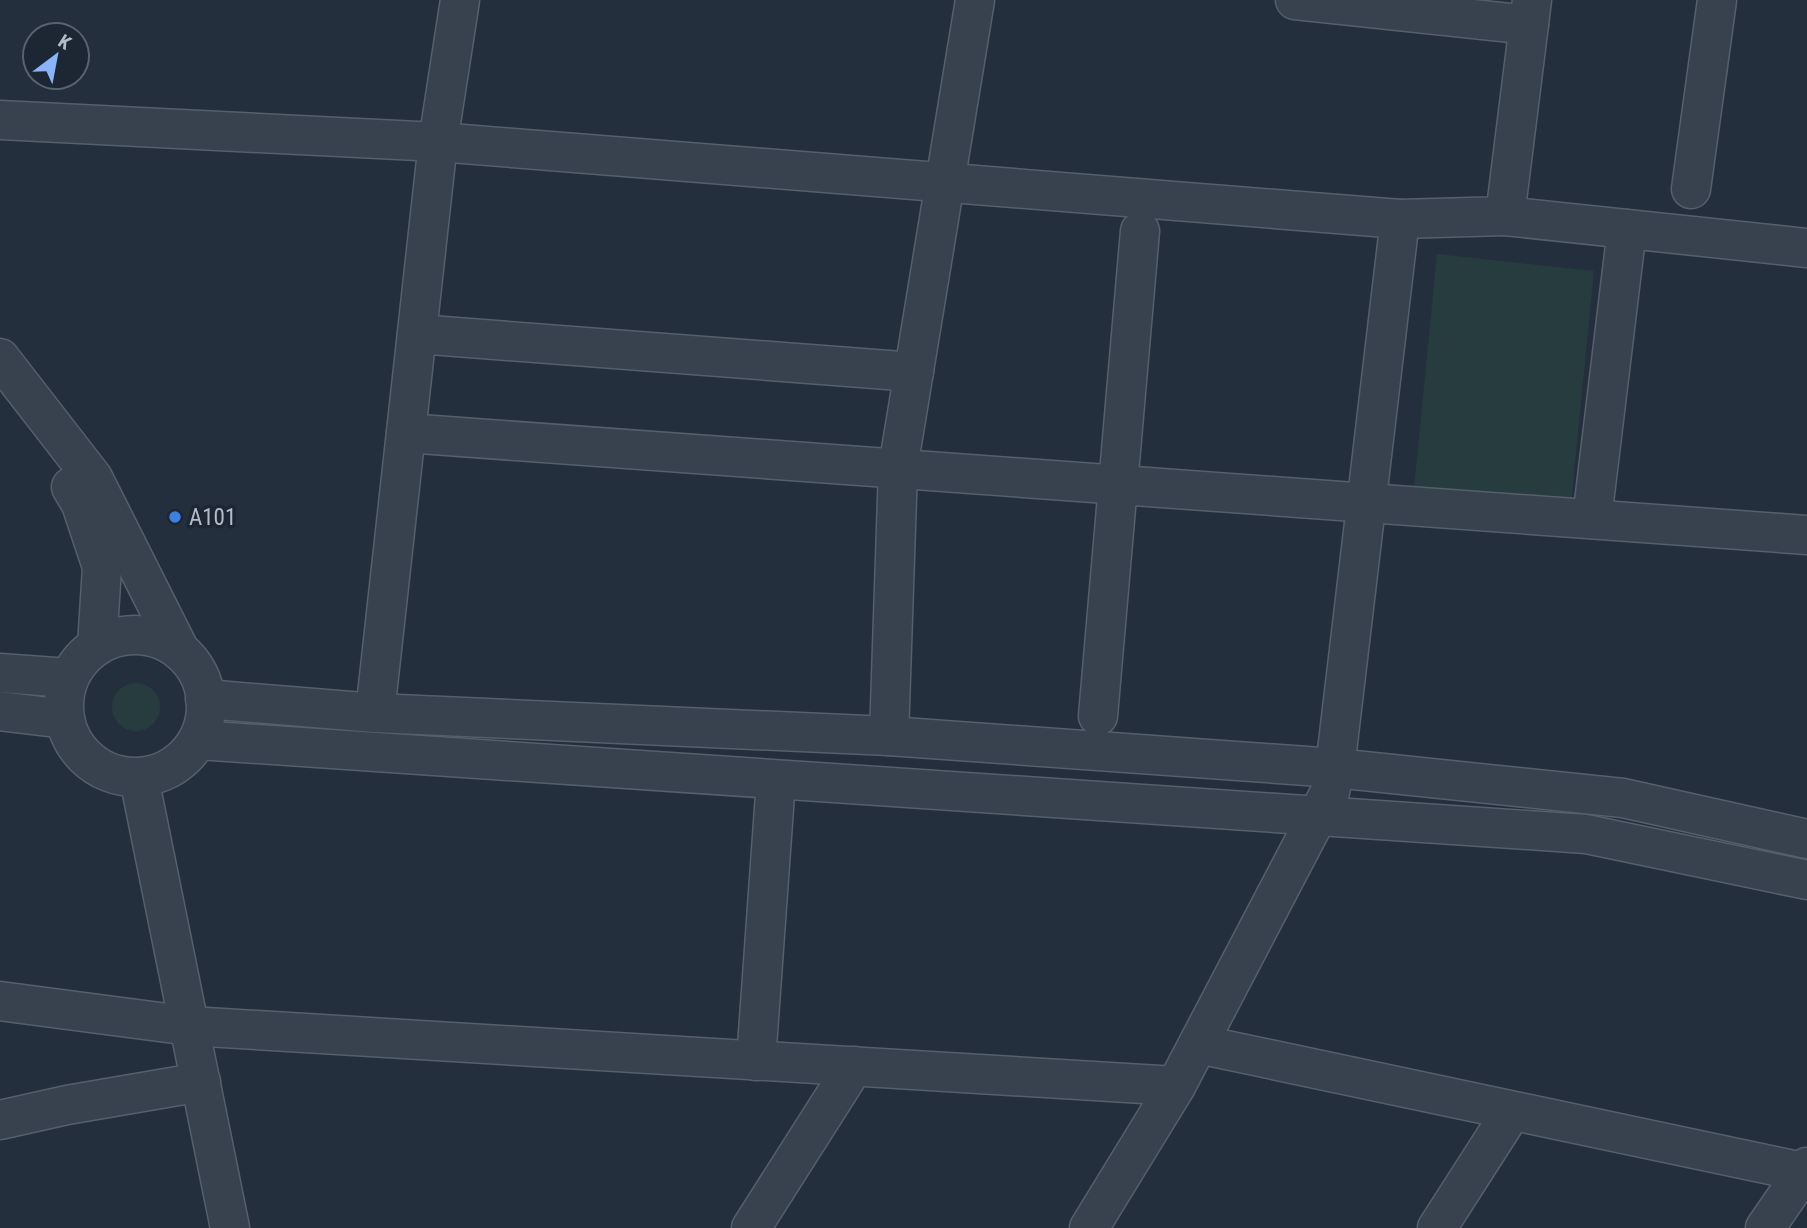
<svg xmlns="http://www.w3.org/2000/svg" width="1807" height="1228" font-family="'Roboto Condensed',sans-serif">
  <rect width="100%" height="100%" fill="#242f3e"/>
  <g fill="#263c3f">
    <polygon points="1437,254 1594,271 1571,504 1414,488"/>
    <circle cx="136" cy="707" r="24"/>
  </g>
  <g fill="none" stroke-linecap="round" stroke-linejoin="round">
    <defs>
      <g id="minor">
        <polyline points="1295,0 1529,25"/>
        <polyline points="0,120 438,142 1400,219"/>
        <polyline points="1691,189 1717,0"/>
        <polyline points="1505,216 1807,248"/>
        <polyline points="417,334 914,372"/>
        <polyline points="0,358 93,478 180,651"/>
        <polyline points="406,433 1807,535"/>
        <polyline points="71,487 81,504 102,567 97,646"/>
        <polyline points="1592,519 1627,229"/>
        <circle cx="135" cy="706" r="71"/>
        <polyline points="0,673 69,678"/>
        <polyline points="205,699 375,713 889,736 1335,768 1623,798 1807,839"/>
        <polyline points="0,711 65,719"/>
        <polyline points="375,713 438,142 460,0"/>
        <polyline points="1098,716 1140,231"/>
        <polyline points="889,736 898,468 975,0"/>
        <polyline points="198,740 1586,834 1807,880"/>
        <polyline points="139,778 230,1228"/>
        <polyline points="0,1001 190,1026 1176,1086"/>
        <polyline points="1198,1044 1803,1172"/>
        <polyline points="756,1061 776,780"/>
        <polyline points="0,1120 67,1105 201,1082"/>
        <polyline points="751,1228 854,1066"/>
        <polyline points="1089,1228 1176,1086 1330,792 1335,768 1400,219 1505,216 1532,0"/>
        <polyline points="1437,1228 1512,1111"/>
        <polyline points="1765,1228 1807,1167"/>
      </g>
    </defs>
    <use href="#minor" stroke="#565f6c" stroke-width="41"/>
    <use href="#minor" stroke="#38414e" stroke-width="38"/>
  </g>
  <circle fill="#3f7fe0" stroke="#1d2633" stroke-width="2.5" cx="175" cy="517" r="7"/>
  <g text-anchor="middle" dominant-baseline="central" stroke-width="7" stroke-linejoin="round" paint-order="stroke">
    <g font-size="23" fill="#b4bcc9" stroke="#1d2633" text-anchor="start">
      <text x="189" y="517">A101</text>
    </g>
  </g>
  <g transform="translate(56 56) rotate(32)"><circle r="33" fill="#1d2633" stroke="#59626f" stroke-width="2"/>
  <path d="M0-5L12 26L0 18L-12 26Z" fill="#8ab4f8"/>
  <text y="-10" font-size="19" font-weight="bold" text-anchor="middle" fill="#b4bcc9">K</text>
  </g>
</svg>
